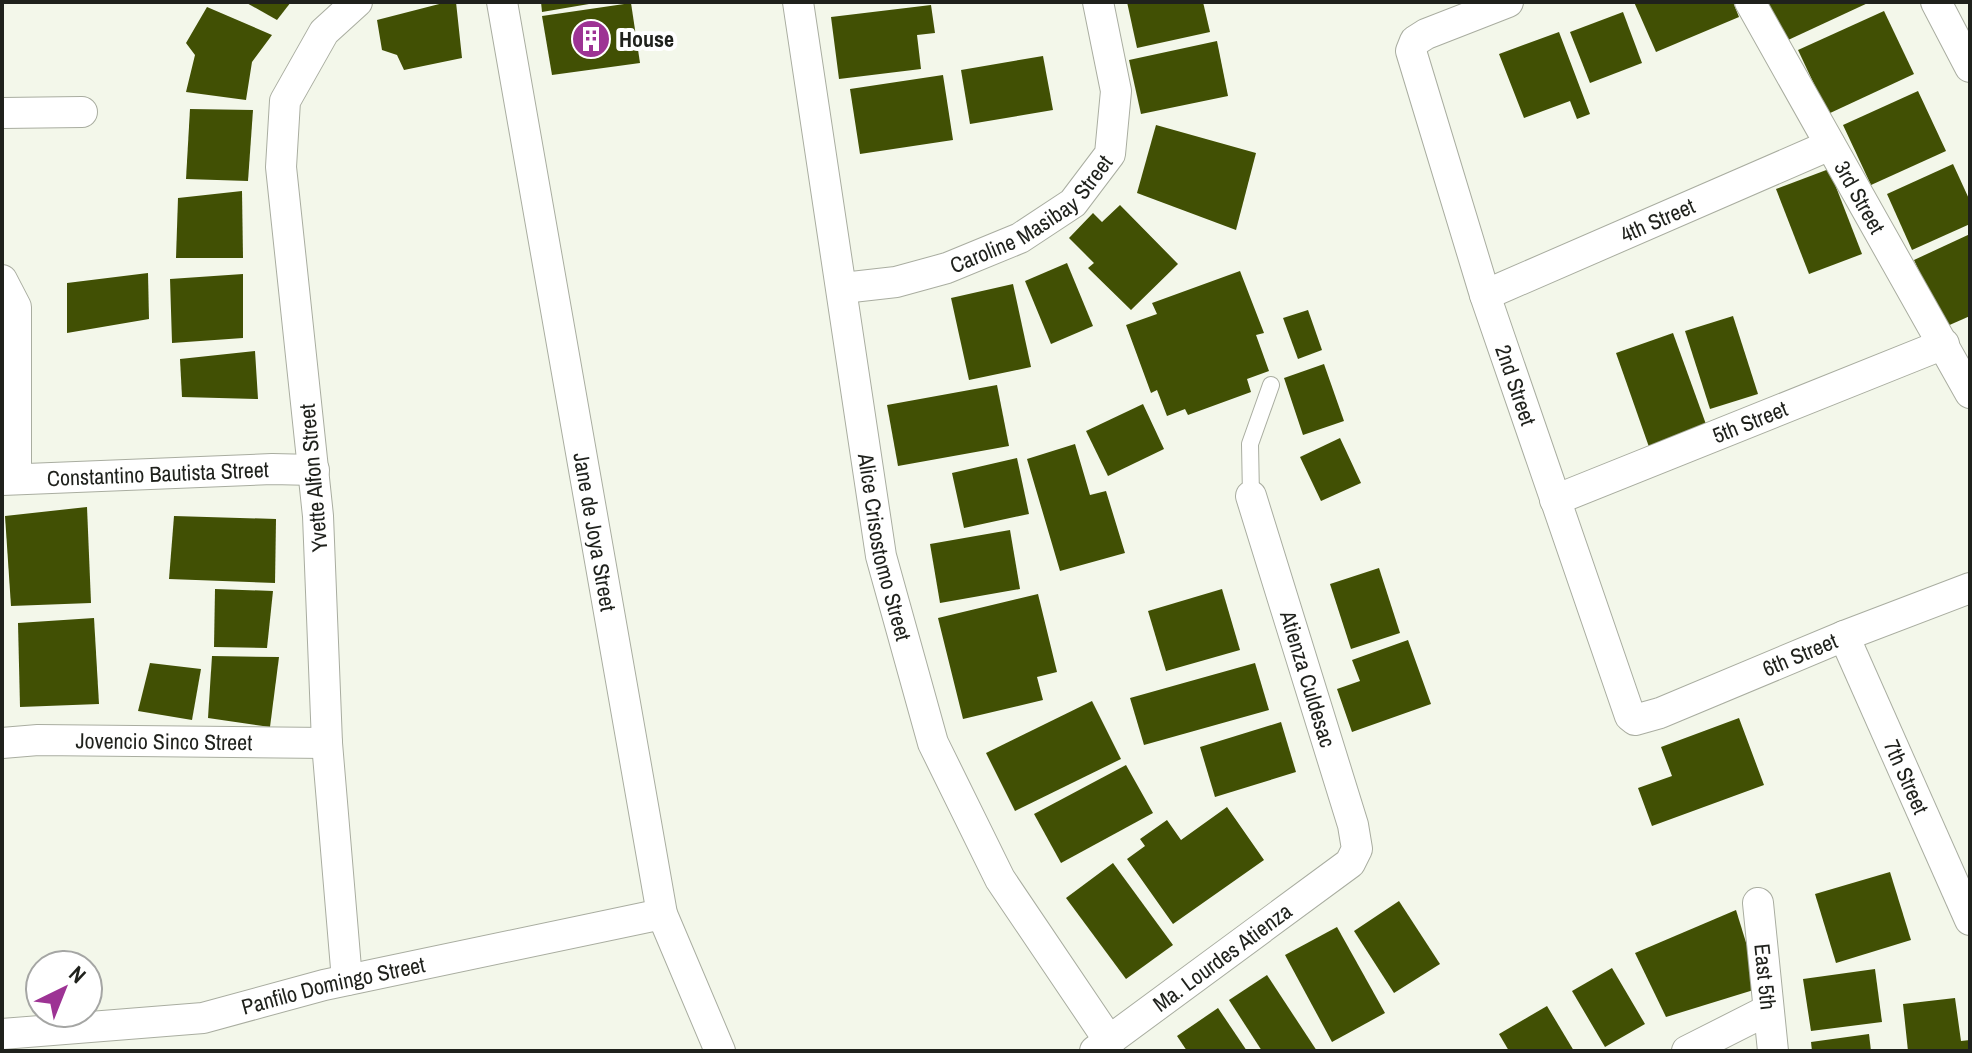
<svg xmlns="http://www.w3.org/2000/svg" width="1972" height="1053" font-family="'Archivo Narrow',sans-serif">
  <rect width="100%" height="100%" fill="#f3f7ea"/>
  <g fill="#415004">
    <polygon points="245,2 291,2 277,20"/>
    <polygon points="447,2 456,2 462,58 404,70 397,55 382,50 377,20"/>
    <polygon points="541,2 589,2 589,4 542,12"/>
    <polygon points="1127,2 1203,2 1210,32 1137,48"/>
    <polygon points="1634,2 1733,2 1739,17 1656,52"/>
    <polygon points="1768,2 1870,2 1786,41"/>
    <polygon points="631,3 640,63 552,75 542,16"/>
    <polygon points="931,5 935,33 917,35 921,69 839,79 831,17"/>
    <polygon points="207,7 272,35 252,62 246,100 186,92 195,55 186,43"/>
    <polygon points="1884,11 1914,74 1828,114 1798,50"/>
    <polygon points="1623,12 1642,63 1590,83 1570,32"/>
    <polygon points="1559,32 1590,114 1577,119 1570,101 1524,118 1499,54"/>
    <polygon points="1217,41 1228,96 1141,114 1129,60"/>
    <polygon points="1043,56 1053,110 970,124 961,70"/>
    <polygon points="943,75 953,140 860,154 850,89"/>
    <polygon points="1918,91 1946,151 1871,185 1843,125"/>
    <polygon points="190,109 253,110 248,181 186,179"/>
    <polygon points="1156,125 1256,153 1236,230 1137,193"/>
    <polygon points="1953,164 1970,201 1970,224 1912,250 1887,194"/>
    <polygon points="1829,169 1862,254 1809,274 1776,189"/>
    <polygon points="242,191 243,258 176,258 178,198"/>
    <polygon points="1120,205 1178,264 1131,310 1088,268 1094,263 1069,238 1093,213 1102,222"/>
    <polygon points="1970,234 1970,316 1945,327 1914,260"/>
    <polygon points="1067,263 1093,326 1051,344 1025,281"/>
    <polygon points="1240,271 1264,333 1256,335 1269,371 1247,379 1251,392 1188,415 1185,409 1167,416 1157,390 1151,393 1126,325 1157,314 1152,303"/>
    <polygon points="148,273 149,319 67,333 67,283"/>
    <polygon points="243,274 243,338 172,343 170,279"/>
    <polygon points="1013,284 1031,367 969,380 951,298"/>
    <polygon points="1308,310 1322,350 1298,359 1283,318"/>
    <polygon points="1733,316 1758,394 1710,409 1685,331"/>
    <polygon points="1673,333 1707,427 1649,447 1616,353"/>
    <polygon points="255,351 258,399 182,397 180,359"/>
    <polygon points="1324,364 1344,421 1303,435 1284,378"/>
    <polygon points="997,385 1009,446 898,466 887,405"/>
    <polygon points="1143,404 1164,449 1108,476 1086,431"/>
    <polygon points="1340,438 1361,483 1321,501 1300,457"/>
    <polygon points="1075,444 1090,495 1106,491 1125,553 1060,571 1027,459"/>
    <polygon points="1017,458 1029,514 964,528 952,473"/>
    <polygon points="87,507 91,603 11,606 5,516"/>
    <polygon points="174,516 276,519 275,583 169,579"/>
    <polygon points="1010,530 1020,589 940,603 930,544"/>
    <polygon points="1379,568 1400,633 1351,649 1330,584"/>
    <polygon points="215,589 273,591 267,648 214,647"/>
    <polygon points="1222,589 1240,650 1166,671 1148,611"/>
    <polygon points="1038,594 1057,672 1037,677 1043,700 963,719 938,618"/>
    <polygon points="94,618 99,704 20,707 18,623"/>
    <polygon points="1408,640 1431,704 1352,732 1337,689 1360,681 1352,660"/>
    <polygon points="212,656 279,657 270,727 208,718"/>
    <polygon points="150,663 201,669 192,720 138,711"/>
    <polygon points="1255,663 1269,710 1144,745 1130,698"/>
    <polygon points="1092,701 1121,759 1015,811 986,753"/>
    <polygon points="1739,718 1764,785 1652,826 1638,788 1672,776 1661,747"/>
    <polygon points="1281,722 1296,772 1215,797 1200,747"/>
    <polygon points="1126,765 1153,813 1061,863 1034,814"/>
    <polygon points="1227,807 1264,860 1173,924 1127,859 1145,846 1140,839 1167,820 1181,840"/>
    <polygon points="1113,863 1173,945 1126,979 1066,898"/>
    <polygon points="1890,872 1911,940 1836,963 1815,894"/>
    <polygon points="1399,901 1440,964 1394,993 1354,931"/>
    <polygon points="1736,910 1760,988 1666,1017 1635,953"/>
    <polygon points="1337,927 1385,1013 1332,1042 1285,955"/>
    <polygon points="1612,968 1645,1024 1605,1047 1572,991"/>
    <polygon points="1875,969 1882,1022 1811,1031 1803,979"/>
    <polygon points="1267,975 1317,1051 1262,1051 1229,1000"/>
    <polygon points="1955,998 1961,1041 1970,1040 1970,1051 1908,1051 1903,1004"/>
    <polygon points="1547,1006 1574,1051 1509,1051 1499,1034"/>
    <polygon points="1218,1008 1247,1051 1187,1051 1177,1036"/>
    <polygon points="1869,1034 1871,1051 1812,1051 1811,1042"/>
  </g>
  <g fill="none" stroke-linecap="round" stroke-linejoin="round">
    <defs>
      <polyline id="lane" points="1251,496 1250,444 1271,385"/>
      <g id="street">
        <path id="s1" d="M 502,2 L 662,914 L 720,1051"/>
        <path id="s2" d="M 798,2 L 881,556 L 933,743 L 1000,879 L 1110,1042"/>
        <path id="s3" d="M 1508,2 L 1426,34 L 1415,41 L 1411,51 L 1485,295 L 1630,716 L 1635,720 L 1660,713 L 1844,636 L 1970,588"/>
        <path id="s4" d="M 1750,2 L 1970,393"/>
        <polyline points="1936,2 1970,67"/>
        <polyline points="2,113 82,112"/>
        <polyline points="2,280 16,307 16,478"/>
        <path id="s5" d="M 843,288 L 896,282 L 947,268 L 1020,238 L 1073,203 L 1110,154 L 1116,91 L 1098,2"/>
        <path id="s6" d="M 1485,295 L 1830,145"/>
        <path id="s7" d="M 2,480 L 272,469 L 314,470"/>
        <path id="s8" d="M 1555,500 L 1944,344"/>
        <path id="s9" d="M 1844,636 L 1970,920"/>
        <path id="s10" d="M 2,743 L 38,740 L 327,743"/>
        <path id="s11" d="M 1758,903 L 1773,1051"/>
        <polyline points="347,980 327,743 318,516 281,167 285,101 324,32 357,2"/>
        <path id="s12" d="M 2,1034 L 203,1018 L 324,985 L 662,914"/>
        <path id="s13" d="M 1095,1051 L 1350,863 L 1357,849 L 1353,825 L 1251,496"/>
        <polyline points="1687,1051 1768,1010"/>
      </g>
    </defs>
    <use href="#lane" stroke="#a9ada0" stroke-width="18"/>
    <use href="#street" stroke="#a9ada0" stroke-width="32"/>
    <use href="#lane" stroke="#fff" stroke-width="16"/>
    <use href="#street" stroke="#fff" stroke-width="30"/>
  </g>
  <defs>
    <symbol id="building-disc" viewBox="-11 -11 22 22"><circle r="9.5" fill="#9d3394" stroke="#fff"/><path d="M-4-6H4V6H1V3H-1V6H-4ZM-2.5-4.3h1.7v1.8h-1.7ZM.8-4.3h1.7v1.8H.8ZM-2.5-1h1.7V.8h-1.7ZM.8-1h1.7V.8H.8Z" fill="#fff"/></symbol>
  </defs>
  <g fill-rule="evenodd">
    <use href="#building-disc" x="569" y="17" width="44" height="44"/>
  </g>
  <g text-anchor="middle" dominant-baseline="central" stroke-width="8" stroke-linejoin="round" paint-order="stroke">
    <g font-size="22" font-weight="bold" fill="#1f211c" stroke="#fff" text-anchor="start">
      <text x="619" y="39">House</text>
    </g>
    <g font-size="22" fill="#1f211c" stroke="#fff">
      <text stroke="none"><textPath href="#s4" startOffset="224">3rd Street</textPath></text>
      <text stroke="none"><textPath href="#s5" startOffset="208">Caroline Masibay Street</textPath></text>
      <text stroke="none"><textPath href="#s6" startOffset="188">4th Street</textPath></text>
      <text stroke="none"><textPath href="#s3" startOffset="462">2nd Street</textPath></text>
      <text stroke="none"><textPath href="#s8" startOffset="210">5th Street</textPath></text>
      <text stroke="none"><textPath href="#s7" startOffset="156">Constantino Bautista Street</textPath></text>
      <text transform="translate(313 478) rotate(-95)">Yvette Alfon Street</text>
      <text stroke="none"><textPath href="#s1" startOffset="538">Jane de Joya Street</textPath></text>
      <text stroke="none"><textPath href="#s2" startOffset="552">Alice Crisostomo Street</textPath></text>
      <text stroke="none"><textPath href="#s3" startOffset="996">6th Street</textPath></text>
      <text transform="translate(1308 679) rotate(73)">Atienza Culdesac</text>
      <text stroke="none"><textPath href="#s10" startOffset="162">Jovencio Sinco Street</textPath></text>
      <text stroke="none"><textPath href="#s9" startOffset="154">7th Street</textPath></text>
      <text stroke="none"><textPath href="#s13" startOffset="158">Ma. Lourdes Atienza</textPath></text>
      <text stroke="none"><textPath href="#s11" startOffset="74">East 5th</textPath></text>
      <text stroke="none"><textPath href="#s12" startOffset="336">Panfilo Domingo Street</textPath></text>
    </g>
  </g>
  <rect width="1972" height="1053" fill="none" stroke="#1f211c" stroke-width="8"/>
  <g transform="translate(64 989) rotate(43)"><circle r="38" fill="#ffffff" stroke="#a5a6a4" stroke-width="2"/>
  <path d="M0-6L14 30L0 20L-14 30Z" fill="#9d3394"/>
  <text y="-12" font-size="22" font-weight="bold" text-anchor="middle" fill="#1f211c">N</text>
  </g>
</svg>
